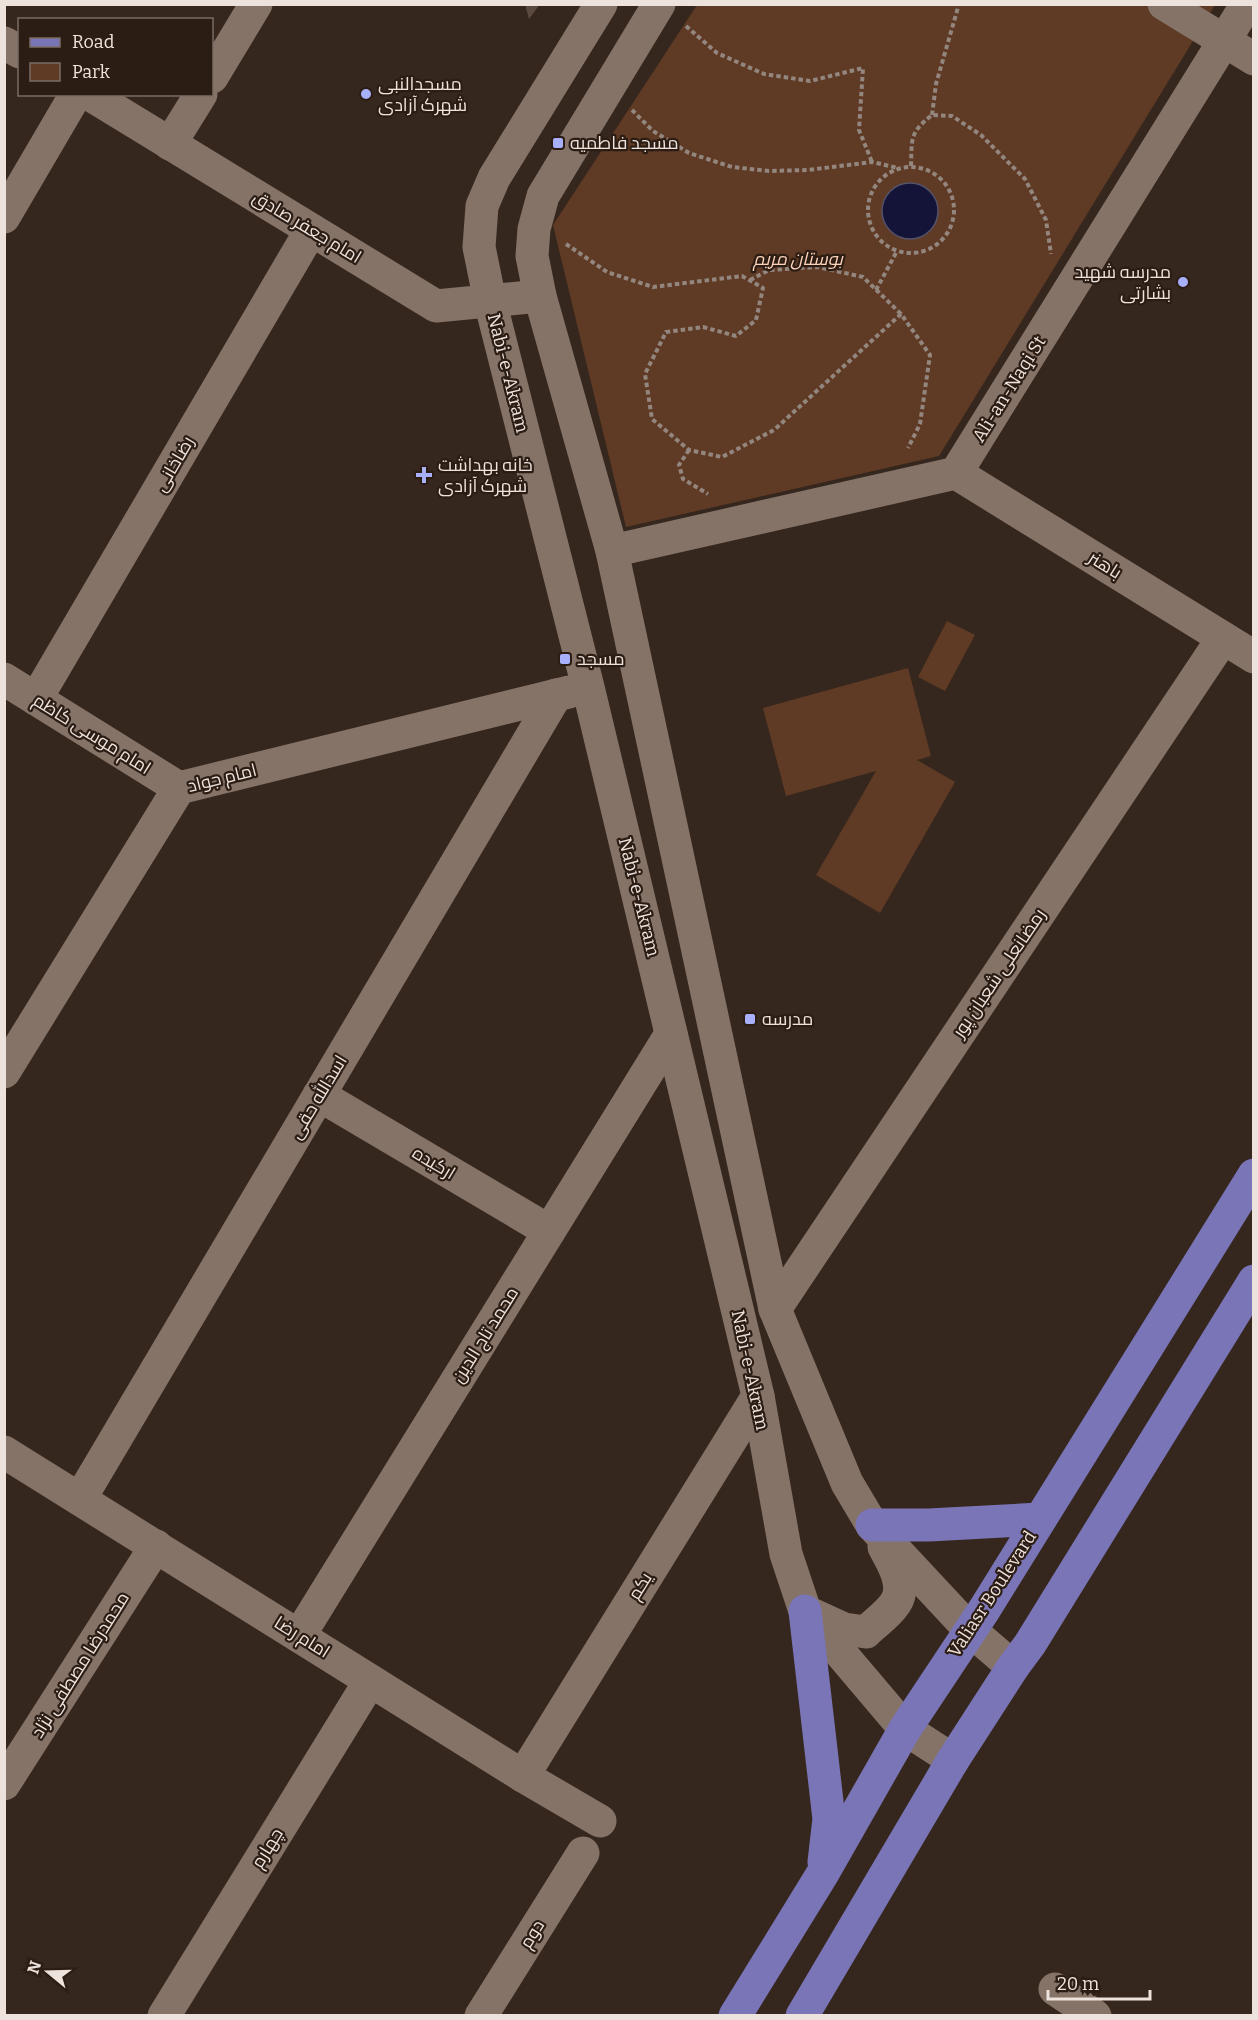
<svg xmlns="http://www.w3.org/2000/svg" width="1258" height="2020" font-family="Bitter,Cairo,serif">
  <rect width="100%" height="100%" fill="#36271e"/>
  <g fill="#5f3a24">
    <polygon points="697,5 1215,5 939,456 626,527 553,225"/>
    <polygon points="947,621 975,635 945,691 918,677"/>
    <polygon points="908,668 931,756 917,760 955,782 880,913 816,875 876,771 786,796 763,708"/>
  </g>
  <circle fill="#141439" stroke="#55526a" stroke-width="1.5" cx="910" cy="211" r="28"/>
  <polygon fill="#5b4a40" points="525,4 540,4 529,19"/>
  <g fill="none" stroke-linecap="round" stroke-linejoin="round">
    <g stroke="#93867e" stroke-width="4" stroke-dasharray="4.5 3" stroke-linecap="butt">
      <polyline points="686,26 717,53 764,74 810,81 863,68 859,130 872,162"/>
      <polyline points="632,110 653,131 689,153 732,167 769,171 808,170 872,162 898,168"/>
      <polyline points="932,115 936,84 959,4"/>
      <path d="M 911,166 C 912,139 909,133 932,115 L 952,116 L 981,135 L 1025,179 L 1046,220 L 1051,254"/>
      <circle cx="911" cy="210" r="43"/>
      <polyline points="566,244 607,272 653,287 742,276 763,288 756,320 736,336 703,327 666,332 645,374 652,419 689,450 722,457 774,430 901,314 930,355 920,424 908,448"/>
      <polyline points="750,280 769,270 818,267 863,277 901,314"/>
      <polyline points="876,290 897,251"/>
      <polyline points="689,450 679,465 683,479 708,494"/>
    </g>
    <g stroke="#857368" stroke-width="33">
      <polyline points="601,4 494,178 482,206 479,247 490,301 588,687 758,1396 786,1554 805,1611 905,1729 953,1760"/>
      <polyline points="659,4 543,196 534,229 532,256 540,296 612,551 775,1309 847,1483 872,1525 970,1630 1013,1667"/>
      <polyline points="1164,4 1254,59"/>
      <polyline points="4,43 20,52"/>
      <polyline points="212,77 256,4"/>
      <polyline points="89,94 436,306 540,296"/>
      <polyline points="170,144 201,94"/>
      <polyline points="4,217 76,94"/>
      <polyline points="956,473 1254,657"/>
      <polyline points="612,551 956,473 1247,4"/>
      <polyline points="4,679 179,788"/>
      <polyline points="36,699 311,230"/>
      <polyline points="4,1072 179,788 569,692"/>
      <polyline points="319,1095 549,1231"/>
      <polyline points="775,1309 1223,638"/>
      <polyline points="4,1452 523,1776 600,1821"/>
      <polyline points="80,1499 556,695"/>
      <path d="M 809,1613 L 844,1629 L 866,1632 C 875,1623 887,1615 894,1605 C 908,1588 893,1563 884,1547"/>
      <polyline points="299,1636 671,1034"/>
      <polyline points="523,1776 758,1396"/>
      <polyline points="4,1784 156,1546"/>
      <polyline points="1055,1989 1095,2016"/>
      <polyline points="164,2016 370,1681"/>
      <polyline points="481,2016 583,1853"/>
    </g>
    <g stroke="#7a75b7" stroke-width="33">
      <polyline points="872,1525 929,1525 1040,1519"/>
      <polyline points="805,1611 829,1819 824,1862"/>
      <polyline points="735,2016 823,1873 905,1729 984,1610 1254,1175"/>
      <polyline points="802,2016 953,1760 1013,1667 1030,1644 1254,1281"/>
    </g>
  </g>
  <g fill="#a8b0fc" stroke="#2c1d14" stroke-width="2">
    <circle cx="366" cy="94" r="6"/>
    <rect x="552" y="137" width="12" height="12" rx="3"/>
    <circle cx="1183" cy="282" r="6"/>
    <path d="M421 466h6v6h6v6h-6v6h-6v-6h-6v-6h6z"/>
    <rect x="559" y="653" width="12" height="12" rx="3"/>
    <rect x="744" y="1013" width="12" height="12" rx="3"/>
  </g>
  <g text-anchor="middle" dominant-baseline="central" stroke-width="4.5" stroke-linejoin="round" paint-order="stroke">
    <g font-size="18" fill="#ede2dc" stroke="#2c1d14" text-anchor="start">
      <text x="378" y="84">مسجدالنبی<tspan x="378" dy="21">شهرک آزادی</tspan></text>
      <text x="570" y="143">مسجد فاطمیه</text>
      <text x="1171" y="272" text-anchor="end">مدرسه شهید<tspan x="1171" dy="21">بشارتی</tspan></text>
      <text x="438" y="465">خانه بهداشت<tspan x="438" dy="21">شهرک آزادی</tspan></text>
      <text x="577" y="659">مسجد</text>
      <text x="762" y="1019">مدرسه</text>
    </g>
    <g font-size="18" fill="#ede2dc" stroke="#2c1d14">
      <text transform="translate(307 227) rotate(31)">امام جعفر صادق</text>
      <text transform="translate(508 373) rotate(76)">Nabi-e-Akram</text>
      <text transform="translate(1009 389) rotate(-58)">Ali-an-Naqi St</text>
      <text transform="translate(174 464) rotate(-60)">رضاخانی</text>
      <text transform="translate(1105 565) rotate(32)">باهنر</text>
      <text transform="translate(92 734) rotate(32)">امام موسی کاظم</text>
      <text transform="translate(222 778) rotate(-14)">امام جواد</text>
      <text transform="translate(639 897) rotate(76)">Nabi-e-Akram</text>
      <text transform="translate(999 973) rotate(-56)">رمضانعلی شعبان پور</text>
      <text transform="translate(318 1097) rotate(-59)">اسدالله حقی</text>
      <text transform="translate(434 1163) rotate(31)">ارکیده</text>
      <text transform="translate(485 1335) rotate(-58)">محمد تاج الدین</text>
      <text transform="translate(750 1370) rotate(78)">Nabi-e-Akram</text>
      <text transform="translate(640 1586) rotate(-58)">یکم</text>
      <text transform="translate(992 1594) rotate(-57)">Valiasr Boulevard</text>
      <text transform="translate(302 1637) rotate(32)">امام رضا</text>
      <text transform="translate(80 1665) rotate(-58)">محمدرضا مصطفی نژاد</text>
      <text transform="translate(267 1848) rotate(-58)">چهارم</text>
      <text transform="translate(532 1934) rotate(-58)">دوم</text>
    </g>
    <g font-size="18" font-style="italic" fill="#fed3ba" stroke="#2c1d14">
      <text x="798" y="259">بوستان مریم</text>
    </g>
  </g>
  <rect width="1258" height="2020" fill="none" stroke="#ede2dc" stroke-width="12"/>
  <rect x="18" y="18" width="195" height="78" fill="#2c1d14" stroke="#796c64" stroke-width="1.5"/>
  <rect x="30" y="38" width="30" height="9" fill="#7a75b7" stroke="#796c64" stroke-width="1.5"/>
  <text x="72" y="48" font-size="18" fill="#ede2dc">Road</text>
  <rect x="30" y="63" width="30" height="18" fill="#5f3a24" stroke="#796c64" stroke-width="1.5"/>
  <text x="72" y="78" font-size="18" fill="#ede2dc">Park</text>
  <g transform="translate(48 1972) rotate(289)" stroke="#2c1d14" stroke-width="4.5" paint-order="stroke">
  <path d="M0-4.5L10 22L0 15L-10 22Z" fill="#ede2dc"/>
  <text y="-9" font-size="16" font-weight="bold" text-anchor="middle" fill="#ede2dc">N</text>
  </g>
  <path d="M1048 1990v9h102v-9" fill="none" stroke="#ede2dc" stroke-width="3"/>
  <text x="1057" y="1990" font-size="18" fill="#ede2dc" stroke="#2c1d14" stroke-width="4.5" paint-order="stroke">20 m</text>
</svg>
